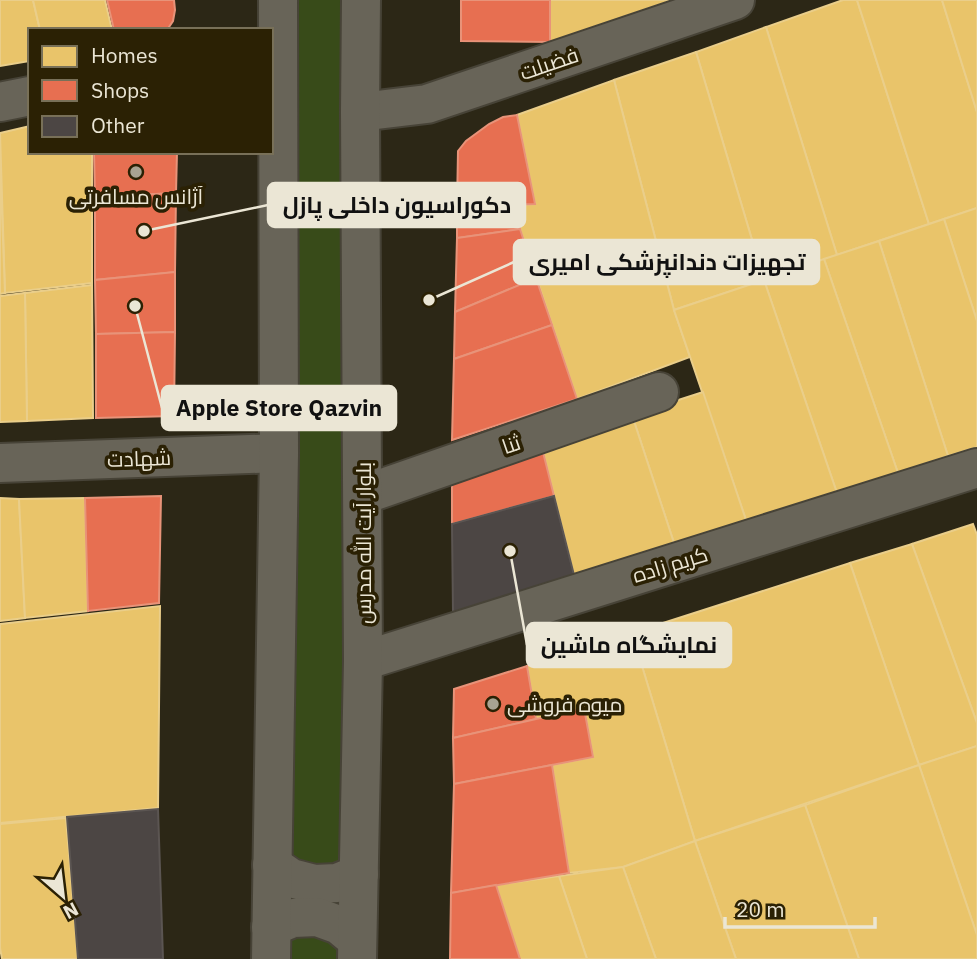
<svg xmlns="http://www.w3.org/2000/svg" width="977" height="959" font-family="'IBM Plex Sans',Cairo,sans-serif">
  <rect width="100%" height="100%" fill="#2c2716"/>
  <g fill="#384b19">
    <polygon points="278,0 361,0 359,874 272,865"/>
    <polygon points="317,917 357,959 271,959 271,927"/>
  </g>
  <g fill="#e9c46a" stroke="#eace8a" stroke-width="2">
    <polygon points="0,0 33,0 40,30 30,30 30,61 0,66"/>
    <polygon points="33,0 105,0 112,30 40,30"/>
    <polygon points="550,0 673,0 550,42"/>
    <polygon points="843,0 857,0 929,224 837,255 766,27"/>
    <polygon points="857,0 942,0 977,112 977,208 929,224"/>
    <polygon points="942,0 977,0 977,112"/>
    <polygon points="766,27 837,255 764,280 696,52"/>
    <polygon points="696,52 764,280 674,310 614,80"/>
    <polygon points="614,80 674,310 690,357 577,399 520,229 518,205 535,204 517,115"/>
    <polygon points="30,126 30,152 92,152 92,283 5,293 0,133"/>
    <polygon points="0,160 5,293 0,294"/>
    <polygon points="977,208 977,321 944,219"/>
    <polygon points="944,219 977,321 977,447 948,456 879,241"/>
    <polygon points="879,241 948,456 898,473 824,259"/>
    <polygon points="824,259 898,473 837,493 764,280"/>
    <polygon points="764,280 837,493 747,523 674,310"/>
    <polygon points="92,285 93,418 27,421 25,293"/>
    <polygon points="25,293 27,421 0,422 0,296"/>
    <polygon points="703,392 747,523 675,546 632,415"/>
    <polygon points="632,415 675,546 575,579 541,444"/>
    <polygon points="0,498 19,499 25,618 0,621"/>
    <polygon points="85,498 88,611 25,618 19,499"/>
    <polygon points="973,524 977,535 977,723 912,544"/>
    <polygon points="912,544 977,723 977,746 919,765 850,563"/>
    <polygon points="850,563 919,765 695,841 632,633"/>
    <polygon points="160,606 158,808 0,823 0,624"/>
    <polygon points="632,633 695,841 623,867 569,873 552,765 593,757 584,708 536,719 527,666"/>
    <polygon points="977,746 977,935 919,765"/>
    <polygon points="919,765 977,935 977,959 859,959 805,805"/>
    <polygon points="805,805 859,959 736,959 695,841"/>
    <polygon points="66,818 78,959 2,959 0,948 0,824"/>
    <polygon points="695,841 736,959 656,959 623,867"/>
    <polygon points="623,867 656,959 587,959 559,876"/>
    <polygon points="559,876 587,959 519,959 496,885"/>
  </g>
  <g fill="#e76f51" stroke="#e89379" stroke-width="2">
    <polygon points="107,0 174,0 175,10 173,21 167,30 114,30"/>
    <polygon points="461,0 550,0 550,42 461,41"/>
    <polygon points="517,115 535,204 457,207 458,151 466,141 489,124 503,117"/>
    <polygon points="94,152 177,152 176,193 95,197"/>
    <polygon points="176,193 175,272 95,280 95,197"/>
    <polygon points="518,205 520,229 457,238 457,207"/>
    <polygon points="520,229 536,278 455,312 457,238"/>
    <polygon points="175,272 175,332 96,334 95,280"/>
    <polygon points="536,278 552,325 454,359 455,312"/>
    <polygon points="552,325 577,399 452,440 454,359"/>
    <polygon points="175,332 174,416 96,418 96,334"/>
    <polygon points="541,444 554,496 452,524 452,473"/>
    <polygon points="161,496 159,603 88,611 85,498"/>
    <polygon points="527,666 536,719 453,738 454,689"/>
    <polygon points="584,708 593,757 454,784 453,738"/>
    <polygon points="552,765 569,873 451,893 454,784"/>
    <polygon points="496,885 520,959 450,959 451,893"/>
  </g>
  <g fill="#4c4644" stroke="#5b5552" stroke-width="2">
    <polygon points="554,496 575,579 453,612 452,524"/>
    <polygon points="158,809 163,959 78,959 67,817"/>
  </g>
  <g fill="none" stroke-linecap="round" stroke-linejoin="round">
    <defs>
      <g id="street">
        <polyline points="0,102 30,96"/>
        <polyline points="360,112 427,104 735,0"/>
        <polyline points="0,463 279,453"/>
        <polyline points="363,495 659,392"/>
        <polyline points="363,661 977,468"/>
      </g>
      <g id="secondary">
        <polyline points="272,865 291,878 314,884 337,883 359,874"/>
        <polyline points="271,927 293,918 317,917 339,925 357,940"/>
        <polyline points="271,959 279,453 278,0"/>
        <polyline points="357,959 363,661 360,112 361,0"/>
      </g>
    </defs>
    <use href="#street" stroke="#474337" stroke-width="42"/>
    <use href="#secondary" stroke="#474337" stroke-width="42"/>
    <use href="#street" stroke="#686458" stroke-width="38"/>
    <use href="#secondary" stroke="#686458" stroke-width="38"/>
  </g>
  <g fill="#a8a392" stroke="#2b2104" stroke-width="2.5">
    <circle cx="136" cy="172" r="7"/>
    <circle cx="493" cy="704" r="7"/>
  </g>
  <g text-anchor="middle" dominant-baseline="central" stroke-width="7" stroke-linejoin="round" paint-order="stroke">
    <g font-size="21" fill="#ebe6d5" stroke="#2b2104">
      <text transform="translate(549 63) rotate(-19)">فضیلت</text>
      <text transform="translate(511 444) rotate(-19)">ثنا</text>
      <text transform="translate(139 458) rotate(-2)">شهادت</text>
      <text transform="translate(363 543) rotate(-90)">بلوار آیت الله مدرس</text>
      <text transform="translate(670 564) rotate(-17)">کریم زاده</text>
    </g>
    <g font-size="21" fill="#ebe6d5" stroke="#2b2104">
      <text x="136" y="196">آژانس مسافرتی</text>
      <text x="507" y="704" text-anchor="start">میوه فروشی</text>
    </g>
  </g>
  <path fill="none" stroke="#ebe6d5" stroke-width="2.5" d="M144 231L268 205M429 300L514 262M135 306L162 408M510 551L527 645"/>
  <g fill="#ebe6d5" stroke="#2b2104" stroke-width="2.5">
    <circle cx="144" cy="231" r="7"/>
    <circle cx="429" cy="300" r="7"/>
    <circle cx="135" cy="306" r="7"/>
    <circle cx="510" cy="551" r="7"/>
  </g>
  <g fill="#ebe6d5" stroke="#ebe6d5" stroke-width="2.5">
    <rect x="268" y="183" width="257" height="44" rx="7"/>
    <rect x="514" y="240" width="305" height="44" rx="7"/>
    <rect x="162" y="386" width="234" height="44" rx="7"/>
    <rect x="527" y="623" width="204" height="44" rx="7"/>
  </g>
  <g font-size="23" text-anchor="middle" font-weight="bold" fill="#111">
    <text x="397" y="213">دکوراسیون داخلی پازل</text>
    <text x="667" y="270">تجهیزات دندانپزشکی امیری</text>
    <text x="279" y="416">Apple Store Qazvin</text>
    <text x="629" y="653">نمایشگاه ماشین</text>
  </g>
  <rect x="28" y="28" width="245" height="126" fill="#2b2104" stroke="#787058" stroke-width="2"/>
  <rect x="42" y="46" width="35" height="21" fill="#e9c46a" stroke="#787058" stroke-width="2"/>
  <text x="91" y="63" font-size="21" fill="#ebe6d5">Homes</text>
  <rect x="42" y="80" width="35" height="21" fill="#e76f51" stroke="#787058" stroke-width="2"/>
  <text x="91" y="98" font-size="21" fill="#ebe6d5">Shops</text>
  <rect x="42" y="116" width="35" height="21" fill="#4c4644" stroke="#787058" stroke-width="2"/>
  <text x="91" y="133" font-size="21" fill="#ebe6d5">Other</text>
  <g transform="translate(63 896) rotate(152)" stroke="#2b2104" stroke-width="5" paint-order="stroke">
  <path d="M0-5L12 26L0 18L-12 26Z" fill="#ebe6d5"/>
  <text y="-10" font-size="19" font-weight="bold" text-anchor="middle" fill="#ebe6d5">N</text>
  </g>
  <path d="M725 917v10h150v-10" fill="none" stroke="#ebe6d5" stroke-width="3.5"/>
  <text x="736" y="917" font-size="21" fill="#ebe6d5" stroke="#2b2104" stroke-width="5" paint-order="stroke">20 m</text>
</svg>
